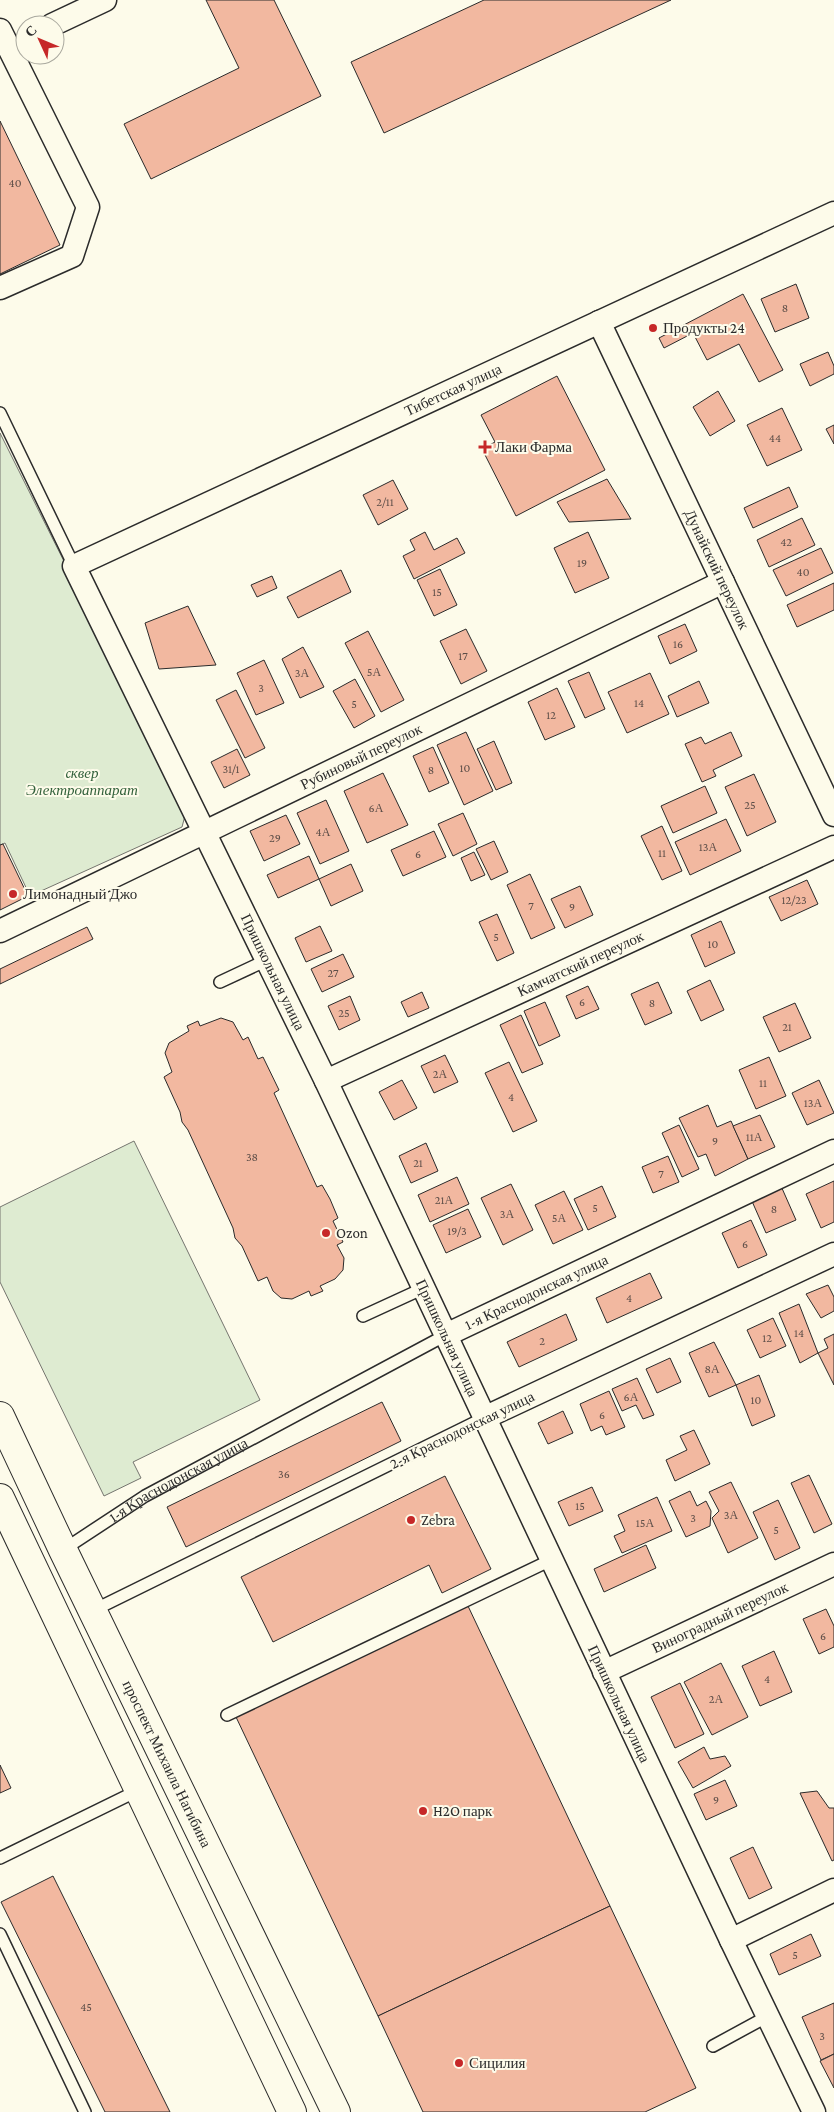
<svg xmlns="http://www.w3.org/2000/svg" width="834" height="2112" font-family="'Crimson Pro',serif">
  <rect width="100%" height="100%" fill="#fdfbea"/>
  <g fill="#deebd1" stroke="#74746e">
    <polygon points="0,433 187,808 182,827 30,896 5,843 0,845"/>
    <polygon points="134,1141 260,1400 133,1462 141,1478 104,1496 0,1282 0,1207"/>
  </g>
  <g fill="#f2b8a0" stroke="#2b2b2b">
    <polygon points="206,0 274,0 321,96 151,179 124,124 239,68"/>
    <polygon points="484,0 671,0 384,133 351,62"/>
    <polygon points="0,121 60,245 0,274"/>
    <polygon points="796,284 809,318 775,332 761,299"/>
    <polygon points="743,294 783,370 759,382 739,344 707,360 693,333 664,348 659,338"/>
    <polygon points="828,352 834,366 834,374 810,386 800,364"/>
    <polygon points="557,376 605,470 516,516 482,449 495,442 481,415"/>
    <polygon points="718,391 735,421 710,436 693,407"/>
    <polygon points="782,408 802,450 767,466 747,425"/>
    <polygon points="834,425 834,444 826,429"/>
    <polygon points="607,479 631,519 569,522 557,502"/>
    <polygon points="393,480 408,509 378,525 363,495"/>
    <polygon points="789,487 798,507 753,528 744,508"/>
    <polygon points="802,518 815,545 769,567 757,540"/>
    <polygon points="425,532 434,550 457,538 465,553 414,579 403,556 415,550 410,540"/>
    <polygon points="588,532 609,578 575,593 554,548"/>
    <polygon points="821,548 833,573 786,596 773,570"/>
    <polygon points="440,569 457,605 434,616 417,580"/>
    <polygon points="341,570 351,592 298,618 287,597"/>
    <polygon points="272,576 277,588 257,597 251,585"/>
    <polygon points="834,583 834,610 797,627 787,605"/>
    <polygon points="188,606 216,665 159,669 145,623"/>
    <polygon points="685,624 697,651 670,664 658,636"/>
    <polygon points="466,629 487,671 461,684 440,641"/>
    <polygon points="368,631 404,700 381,712 345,643"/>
    <polygon points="303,647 324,687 300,698 282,659"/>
    <polygon points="264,660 284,703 256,715 237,673"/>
    <polygon points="589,672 605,709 585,718 568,681"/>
    <polygon points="650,673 669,714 627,733 608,692"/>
    <polygon points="355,679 375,716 354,728 333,691"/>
    <polygon points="699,681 709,703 677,717 668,696"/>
    <polygon points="557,688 575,727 545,740 528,702"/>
    <polygon points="236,690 265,748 245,758 216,700"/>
    <polygon points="466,732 493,791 464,805 437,745"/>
    <polygon points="731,732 742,756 713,770 716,776 702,782 685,744 701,737 705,744"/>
    <polygon points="494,741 512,783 496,790 477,749"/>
    <polygon points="433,747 449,783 429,792 413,756"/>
    <polygon points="237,749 250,775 224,788 211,762"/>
    <polygon points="383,773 408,825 367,843 344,791"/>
    <polygon points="754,774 776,822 747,836 725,787"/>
    <polygon points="705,786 717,813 673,833 661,806"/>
    <polygon points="326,800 349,851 320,864 297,813"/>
    <polygon points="463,813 477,844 453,856 438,824"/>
    <polygon points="286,815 300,844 264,861 250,831"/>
    <polygon points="726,819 741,851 690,875 675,842"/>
    <polygon points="662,826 682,871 662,880 641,836"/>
    <polygon points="434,831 446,857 403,876 391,850"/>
    <polygon points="494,841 508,872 491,880 476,849"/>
    <polygon points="3,844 28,896 0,910 0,845"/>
    <polygon points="474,852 485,875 471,881 461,858"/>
    <polygon points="309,856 319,879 278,898 267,875"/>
    <polygon points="351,864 363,891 331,906 319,879"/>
    <polygon points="530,874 555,928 531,939 507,885"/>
    <polygon points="807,880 818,904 781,921 769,897"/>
    <polygon points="580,886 593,915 565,928 551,899"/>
    <polygon points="497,914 514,953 497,961 479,922"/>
    <polygon points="721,921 735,953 705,967 691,935"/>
    <polygon points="320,926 332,951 306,962 295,938"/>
    <polygon points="87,927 93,939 0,984 0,969"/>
    <polygon points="343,954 354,977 322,992 311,969"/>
    <polygon points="710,980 724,1010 701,1021 687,991"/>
    <polygon points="658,982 672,1013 645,1025 631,994"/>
    <polygon points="588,986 599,1009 576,1019 566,996"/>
    <polygon points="422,992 429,1008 408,1017 401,1002"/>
    <polygon points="350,996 360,1020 339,1030 328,1006"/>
    <polygon points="545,1002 560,1036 539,1046 524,1011"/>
    <polygon points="795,1003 811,1038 779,1052 763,1017"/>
    <polygon points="521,1015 543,1064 522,1073 500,1025"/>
    <polygon points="221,1018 233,1022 243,1040 248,1037 258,1059 263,1057 279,1090 274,1093 317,1187 322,1185 330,1199 338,1218 333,1221 343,1242 337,1245 344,1258 343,1270 335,1279 320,1286 323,1291 311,1296 309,1291 292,1299 281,1298 273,1291 267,1277 258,1281 242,1246 235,1238 233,1228 188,1130 182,1122 180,1112 164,1077 172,1072 165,1053 169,1043 189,1031 187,1026 198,1021 200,1026"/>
    <polygon points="445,1055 458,1082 434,1093 421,1066"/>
    <polygon points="769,1057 786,1096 756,1109 739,1070"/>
    <polygon points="509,1062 537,1121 513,1132 485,1073"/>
    <polygon points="402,1080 417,1108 394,1120 379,1092"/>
    <polygon points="819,1080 834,1113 807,1125 792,1093"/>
    <polygon points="708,1105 717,1127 731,1121 748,1159 715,1176 706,1154 698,1157 679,1118"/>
    <polygon points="760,1115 775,1147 748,1159 733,1126"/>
    <polygon points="679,1125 699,1169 682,1177 662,1133"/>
    <polygon points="426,1143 438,1171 411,1183 399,1156"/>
    <polygon points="668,1156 679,1182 653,1193 642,1167"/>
    <polygon points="457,1177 469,1204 430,1222 418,1195"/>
    <polygon points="834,1181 834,1222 821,1228 806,1194"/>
    <polygon points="511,1184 533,1230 503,1245 481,1198"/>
    <polygon points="602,1186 616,1217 588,1230 574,1199"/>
    <polygon points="781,1186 796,1220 766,1233 751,1199"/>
    <polygon points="564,1191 583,1230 553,1244 535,1205"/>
    <polygon points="468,1209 481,1237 446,1253 433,1225"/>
    <polygon points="751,1220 767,1255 738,1268 722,1233"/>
    <polygon points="650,1273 662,1298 607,1323 596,1298"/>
    <polygon points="828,1285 834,1297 834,1311 821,1318 806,1294"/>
    <polygon points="799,1304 818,1353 800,1363 779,1313"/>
    <polygon points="566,1314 577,1340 519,1367 507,1342"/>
    <polygon points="773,1318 786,1346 760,1358 747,1330"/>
    <polygon points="834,1334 834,1385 818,1353 828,1348 824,1339"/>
    <polygon points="714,1342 736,1385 709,1397 689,1353"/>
    <polygon points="670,1358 681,1382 657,1393 646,1369"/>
    <polygon points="759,1375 775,1416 752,1426 736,1385"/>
    <polygon points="637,1378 654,1415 643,1419 636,1405 622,1411 612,1389"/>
    <polygon points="609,1391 625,1427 606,1435 602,1426 591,1431 580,1404"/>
    <polygon points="382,1402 401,1441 186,1547 167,1507"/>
    <polygon points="563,1411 573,1433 548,1444 538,1423"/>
    <polygon points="694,1430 710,1464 675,1481 666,1460 687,1450 680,1436"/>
    <polygon points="809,1475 832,1524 814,1533 791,1483"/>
    <polygon points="445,1476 491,1569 442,1593 429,1565 273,1642 241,1577"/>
    <polygon points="731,1482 758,1538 728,1553 712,1518 719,1511 709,1492"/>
    <polygon points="592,1487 603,1511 569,1526 558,1502"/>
    <polygon points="690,1491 697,1506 706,1501 711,1511 710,1526 686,1537 669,1501"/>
    <polygon points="657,1497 672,1531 622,1553 614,1536 625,1531 618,1515"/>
    <polygon points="778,1500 800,1548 775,1560 753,1512"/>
    <polygon points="646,1545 656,1568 604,1592 594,1569"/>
    <polygon points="468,1606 610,1906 378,2016 236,1717"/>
    <polygon points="826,1609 834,1626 834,1647 819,1654 803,1619"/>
    <polygon points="774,1651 792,1692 760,1706 742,1666"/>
    <polygon points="721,1663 748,1717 712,1735 684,1682"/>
    <polygon points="680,1683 704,1734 675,1748 651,1697"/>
    <polygon points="704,1747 710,1759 725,1756 731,1766 693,1788 678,1762"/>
    <polygon points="0,1765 11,1788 0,1793"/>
    <polygon points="725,1780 737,1806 706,1820 694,1794"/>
    <polygon points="817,1791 829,1808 834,1808 834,1860 832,1861 800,1793"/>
    <polygon points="753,1847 772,1888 749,1899 730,1858"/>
    <polygon points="53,1876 170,2112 105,2112 1,1902"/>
    <polygon points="610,1906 696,2088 645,2112 423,2112 378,2016"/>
    <polygon points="811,1934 821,1956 779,1975 770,1954"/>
    <polygon points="834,2003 834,2054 821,2060 802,2017"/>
    <polygon points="834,2054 834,2088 820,2061"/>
  </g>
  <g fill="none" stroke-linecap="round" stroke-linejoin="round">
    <defs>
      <g id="lane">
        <polyline points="0,413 74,566"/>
        <polyline points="220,982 267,960"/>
        <polyline points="363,1316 424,1288"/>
        <path id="s1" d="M 63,1550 L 145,1496 L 446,1335"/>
        <polyline points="92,1611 484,1418"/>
        <polyline points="227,1715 551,1560"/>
        <polyline points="0,1858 139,1790"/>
        <polyline points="0,1934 85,2112"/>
        <polyline points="713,2046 768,2016"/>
      </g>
      <g id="street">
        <polyline points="52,25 105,0"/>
        <polyline points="0,30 88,207 72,256 0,288"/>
        <path id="s2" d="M 599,322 L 834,815"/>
        <path id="s3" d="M 0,931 L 723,582"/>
        <path id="s4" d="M 326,1081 L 834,847"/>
        <path id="s5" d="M 446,1335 L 834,1151"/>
        <polyline points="484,1418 834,1254"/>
        <path id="s6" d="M 604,1672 L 834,1564"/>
        <polyline points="731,1940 834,1890"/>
        <path id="s7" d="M 814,2112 L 731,1940 L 326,1081 L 74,566 L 834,213"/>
      </g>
      <g id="primary">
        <path id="s8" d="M 0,1416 L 63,1550 L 336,2112"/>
        <polyline points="0,1498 292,2112"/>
      </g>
    </defs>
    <use href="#lane" stroke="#2b2b2b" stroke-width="14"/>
    <use href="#street" stroke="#2b2b2b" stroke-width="25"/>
    <use href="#primary" stroke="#2b2b2b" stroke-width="30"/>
    <use href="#lane" stroke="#fdfbea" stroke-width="11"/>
    <use href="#street" stroke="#fdfbea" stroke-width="22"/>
    <use href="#primary" stroke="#fdfbea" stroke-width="28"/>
  </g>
  <g fill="#c62828" stroke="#fdfbea" stroke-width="2">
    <circle cx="653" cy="328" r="5"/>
    <path d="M482.5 439.5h5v5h5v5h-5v5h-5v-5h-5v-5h5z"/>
    <circle cx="13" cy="894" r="5"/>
    <circle cx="326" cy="1233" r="5"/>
    <circle cx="411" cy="1520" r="5"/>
    <circle cx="423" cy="1811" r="5"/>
    <circle cx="459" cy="2063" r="5"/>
  </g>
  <g text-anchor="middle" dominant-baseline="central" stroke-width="4" stroke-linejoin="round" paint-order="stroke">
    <g font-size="12" fill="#5d4e48">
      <text x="15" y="183">40</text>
      <text x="785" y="308">8</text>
      <text x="775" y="438">44</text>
      <text x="385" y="502">2/11</text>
      <text x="786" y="542">42</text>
      <text x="582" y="563">19</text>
      <text x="803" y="572">40</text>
      <text x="437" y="592">15</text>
      <text x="678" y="644">16</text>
      <text x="463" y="656">17</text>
      <text x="374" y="672">5А</text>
      <text x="302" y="673">3А</text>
      <text x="261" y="688">3</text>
      <text x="639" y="703">14</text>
      <text x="354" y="704">5</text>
      <text x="551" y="715">12</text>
      <text x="465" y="768">10</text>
      <text x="231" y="769">31/1</text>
      <text x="431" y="770">8</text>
      <text x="750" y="805">25</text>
      <text x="376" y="808">6А</text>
      <text x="323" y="832">4А</text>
      <text x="275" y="838">29</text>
      <text x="708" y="847">13А</text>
      <text x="662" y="853">11</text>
      <text x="418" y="854">6</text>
      <text x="794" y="900">12/23</text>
      <text x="531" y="906">7</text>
      <text x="572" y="907">9</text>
      <text x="496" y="937">5</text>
      <text x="713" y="944">10</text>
      <text x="333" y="973">27</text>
      <text x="582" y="1002">6</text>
      <text x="652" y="1003">8</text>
      <text x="344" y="1013">25</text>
      <text x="787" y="1027">21</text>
      <text x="440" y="1074">2А</text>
      <text x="763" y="1083">11</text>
      <text x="511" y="1097">4</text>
      <text x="813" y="1103">13А</text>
      <text x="754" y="1137">11А</text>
      <text x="715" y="1141">9</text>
      <text x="252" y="1157">38</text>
      <text x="418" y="1163">21</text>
      <text x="661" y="1174">7</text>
      <text x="444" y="1200">21А</text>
      <text x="595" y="1208">5</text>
      <text x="774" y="1209">8</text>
      <text x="507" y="1214">3А</text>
      <text x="559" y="1218">5А</text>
      <text x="457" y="1231">19/3</text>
      <text x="745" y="1244">6</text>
      <text x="629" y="1298">4</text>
      <text x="799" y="1333">14</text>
      <text x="767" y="1338">12</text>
      <text x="542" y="1341">2</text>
      <text x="712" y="1369">8А</text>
      <text x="631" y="1397">6А</text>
      <text x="756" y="1400">10</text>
      <text x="602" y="1415">6</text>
      <text x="284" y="1474">36</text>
      <text x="580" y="1506">15</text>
      <text x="731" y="1515">3А</text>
      <text x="693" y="1518">3</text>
      <text x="645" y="1523">15А</text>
      <text x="776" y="1530">5</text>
      <text x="823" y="1636">6</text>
      <text x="767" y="1679">4</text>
      <text x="716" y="1699">2А</text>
      <text x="716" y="1800">9</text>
      <text x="795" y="1955">5</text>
      <text x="86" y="2007">45</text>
      <text x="822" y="2036">3</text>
    </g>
    <g font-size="15" fill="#2b2b2b" stroke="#fdfbea" text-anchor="start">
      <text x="663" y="328">Продукты 24</text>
      <text x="495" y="447">Лаки Фарма</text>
      <text x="23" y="894">Лимонадный Джо</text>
      <text x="336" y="1233">Ozon</text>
      <text x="421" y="1520">Zebra</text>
      <text x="433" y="1811">H2O парк</text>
      <text x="469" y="2063">Сицилия</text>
    </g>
    <g font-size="15" fill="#2b2b2b" stroke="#fdfbea">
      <text stroke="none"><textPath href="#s7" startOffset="2132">Тибетская улица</textPath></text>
      <text stroke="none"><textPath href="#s2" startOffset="274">Дунайский переулок</textPath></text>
      <text stroke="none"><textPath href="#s3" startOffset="401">Рубиновый переулок</textPath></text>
      <text stroke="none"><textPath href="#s4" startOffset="280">Камчатский переулок</textPath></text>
      <text transform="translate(273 972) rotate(64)">Пришкольная улица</text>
      <text stroke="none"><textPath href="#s5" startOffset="100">1-я Краснодонская улица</textPath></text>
      <text transform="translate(447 1338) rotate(65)">Пришкольная улица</text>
      <text transform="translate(462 1430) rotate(-26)">2-я Краснодонская улица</text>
      <text stroke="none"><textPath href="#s1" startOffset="135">1-я Краснодонская улица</textPath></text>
      <text stroke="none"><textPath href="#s6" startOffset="128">Виноградный переулок</textPath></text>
      <text transform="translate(619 1704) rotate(65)">Пришкольная улица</text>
      <text stroke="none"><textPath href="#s8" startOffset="386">проспект Михаила Нагибина</textPath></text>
    </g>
    <g font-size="15" font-style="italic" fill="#34623c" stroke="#fdfbea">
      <text x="82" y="773">cквер<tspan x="82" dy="17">Электроаппарат</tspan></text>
    </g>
  </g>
  <g transform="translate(40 40) rotate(314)"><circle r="24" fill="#fdfbea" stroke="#a9a89e"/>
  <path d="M0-4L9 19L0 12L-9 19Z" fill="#c62828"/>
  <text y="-8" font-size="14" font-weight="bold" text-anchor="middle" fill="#2b2b2b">С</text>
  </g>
</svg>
